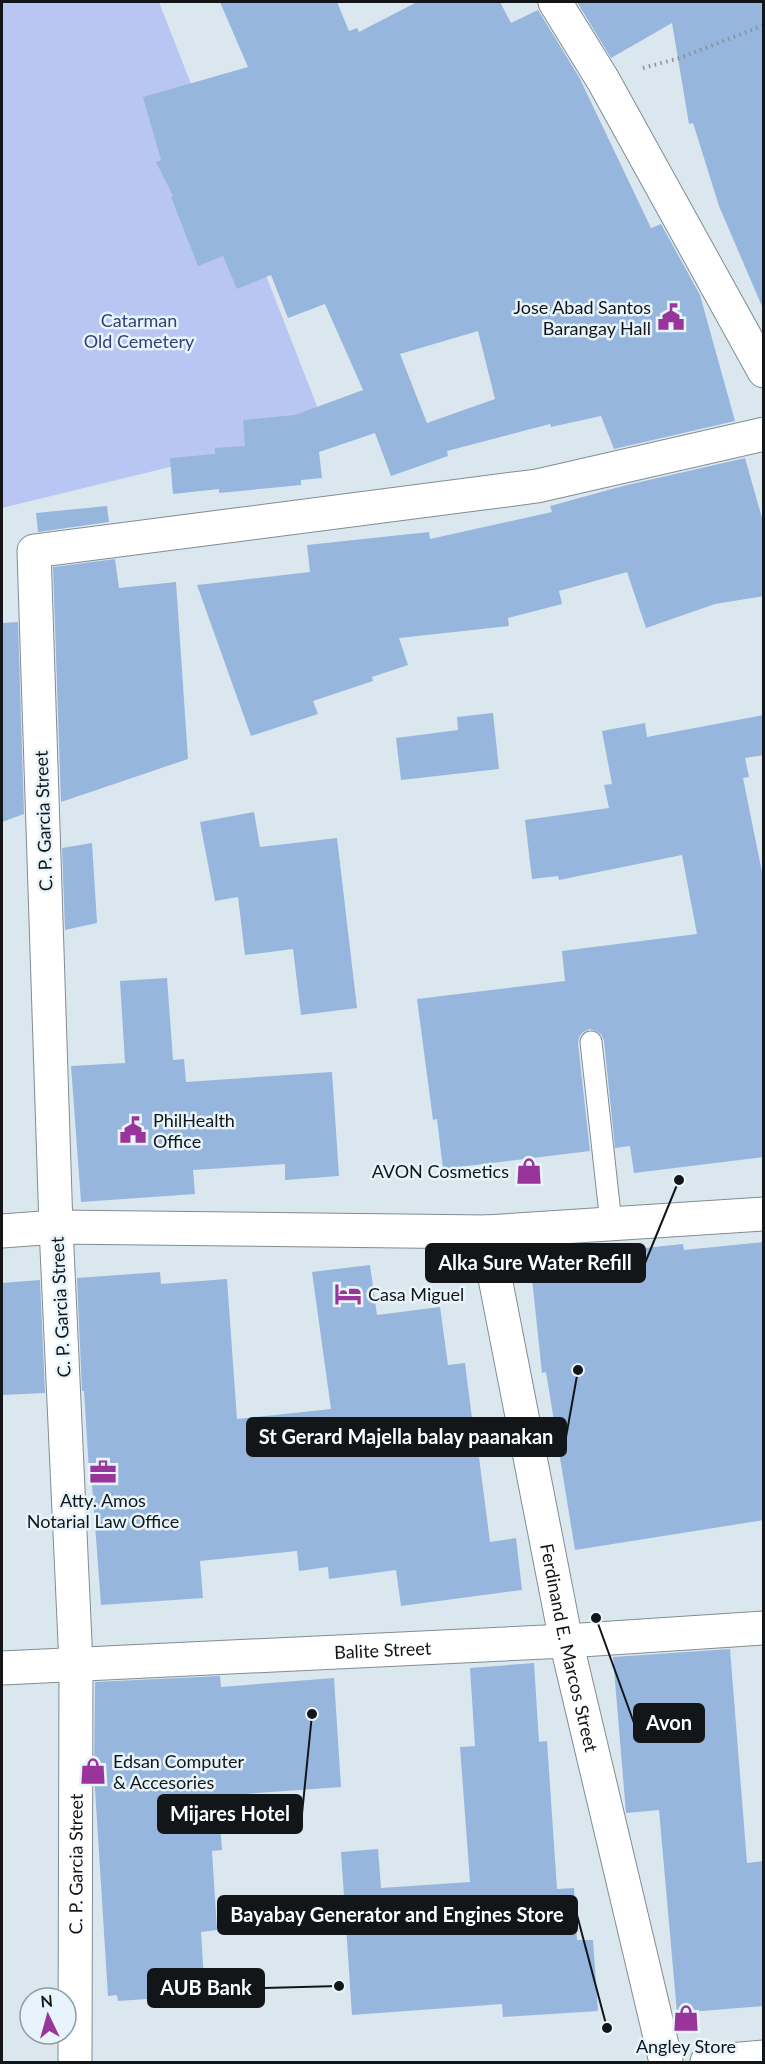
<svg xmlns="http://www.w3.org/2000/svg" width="765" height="2064" font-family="Lato,sans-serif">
  <rect width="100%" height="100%" fill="#dbe7ee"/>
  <polygon fill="#b9c6f3" points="2,2 159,2 326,429 2,508"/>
  <g fill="#97b6de" fill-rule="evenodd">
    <path d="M 220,2 L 337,2 L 349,31 L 357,28 L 359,32 L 417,2 L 500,2 L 511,23 L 538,10 L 579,77 L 651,228 L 661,224 L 700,295 L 735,421 L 614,449 L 601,416 L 551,427 L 550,424 L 447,451 L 448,456 L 391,476 L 375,433 L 319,452 L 322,478 L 301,480 L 301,485 L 219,493 L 219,489 L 173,494 L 170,458 L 215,454 L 215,448 L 245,446 L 243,420 L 295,415 L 363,390 L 325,304 L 288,318 L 271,275 L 237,289 L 223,256 L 198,266 L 171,197 L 173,196 L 156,162 L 161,160 L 143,97 L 248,67 ZM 478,331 L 495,399 L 427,423 L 400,354 Z"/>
    <polygon points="577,2 764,2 764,311 719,206 693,123 689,124 672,23 611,58"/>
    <polygon points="745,458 764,525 764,596 715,604 646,628 627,572 559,591 562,604 508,618 509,626 399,638 408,665 372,677 373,681 313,701 318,714 251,736 197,585 310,572 307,545 429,532 430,539 552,512 550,506 623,486"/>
    <polygon points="107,506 109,522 38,532 36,513"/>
    <polygon points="115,559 119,588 176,582 188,759 61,802 53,567"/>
    <polygon points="18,622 24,814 2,822 2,623"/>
    <polygon points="493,713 499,769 401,780 396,738 458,730 457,717"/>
    <polygon points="764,715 764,755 745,758 749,777 743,778 764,882 764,1157 634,1173 630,1146 615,1148 604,1041 601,1034 590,1029 583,1032 579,1037 578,1043 590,1151 443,1169 437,1119 433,1120 417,999 565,981 562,951 697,934 682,855 559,880 558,876 532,879 525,820 609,808 604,785 612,784 602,731 645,723 647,737"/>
    <polygon points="254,812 260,847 337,838 357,1008 301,1015 293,949 245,955 238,897 215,901 200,822"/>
    <polygon points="92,843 97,923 65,930 62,848"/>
    <polygon points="167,978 173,1060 184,1059 186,1082 332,1072 339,1176 285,1180 285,1164 193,1170 195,1194 81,1202 71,1066 125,1063 120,981"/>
    <polygon points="764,1242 764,1520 575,1550 546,1372 542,1373 530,1260 683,1244 684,1250"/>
    <polygon points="370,1265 377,1315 440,1307 448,1365 465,1363 474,1434 476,1434 490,1542 516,1538 522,1590 401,1606 396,1570 329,1579 328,1567 299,1571 297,1551 200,1561 203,1598 101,1605 91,1471 89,1471 84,1391 82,1391 77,1278 160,1272 161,1284 227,1279 237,1419 331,1409 312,1272"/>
    <polygon points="40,1280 45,1393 2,1395 2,1283"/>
    <polygon points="730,1649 747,1863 764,1861 764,2006 677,2013 659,1810 626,1813 613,1657"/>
    <polygon points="534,1663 539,1742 547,1741 557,1889 574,1888 577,1940 593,1940 598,2011 503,2017 502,2004 352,2015 341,1852 378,1849 381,1888 470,1882 460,1747 475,1746 470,1668"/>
    <polygon points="220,1676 221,1687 334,1678 341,1787 218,1796 222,1850 212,1851 217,1930 201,1932 205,1995 118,2001 117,1995 108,1996 94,1773 95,1682"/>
  </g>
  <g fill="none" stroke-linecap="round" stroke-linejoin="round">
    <defs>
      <polyline id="service" points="591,1042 611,1223"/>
      <g id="minor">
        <polyline points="555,2 603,80 764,371"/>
        <polyline points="2,1231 56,1227 486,1232 764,1214"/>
        <path id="s1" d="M 486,1232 L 566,1641 L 666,2062"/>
        <path id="s2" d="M 2,1668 L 566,1641 L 764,1628"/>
        <path id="s3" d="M 75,2062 L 76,1664 L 56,1227 L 34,551 L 537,486 L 764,434"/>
      </g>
      <polyline id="secondary" points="707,2062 764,2057"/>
    </defs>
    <use href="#service" stroke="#818c93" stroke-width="23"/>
    <use href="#minor" stroke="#818c93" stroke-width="35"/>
    <use href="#secondary" stroke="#818c93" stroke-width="35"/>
    <polyline stroke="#889196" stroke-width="4" stroke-dasharray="1.5 4.5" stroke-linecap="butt" points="643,68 680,58 764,25"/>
    <use href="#service" stroke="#fff" stroke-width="21"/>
    <use href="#minor" stroke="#fff" stroke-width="33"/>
    <use href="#secondary" stroke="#fff" stroke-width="33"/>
  </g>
  <defs>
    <symbol id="civic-bare" viewBox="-9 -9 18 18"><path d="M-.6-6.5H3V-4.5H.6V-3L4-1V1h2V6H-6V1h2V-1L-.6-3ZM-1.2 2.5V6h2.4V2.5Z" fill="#99359a" stroke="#e8f4fc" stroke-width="2.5" paint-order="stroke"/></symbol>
    <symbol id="shop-bare" viewBox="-9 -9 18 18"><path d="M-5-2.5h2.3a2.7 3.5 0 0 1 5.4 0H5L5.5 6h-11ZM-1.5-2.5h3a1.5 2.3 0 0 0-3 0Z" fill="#99359a" stroke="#e8f4fc" stroke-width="2.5" paint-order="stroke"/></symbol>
    <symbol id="hotel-bare" viewBox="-9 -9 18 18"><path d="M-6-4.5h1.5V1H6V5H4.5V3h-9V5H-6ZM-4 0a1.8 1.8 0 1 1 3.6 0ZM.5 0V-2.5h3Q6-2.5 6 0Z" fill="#99359a" stroke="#e8f4fc" stroke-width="2.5" paint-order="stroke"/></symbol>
    <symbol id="office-bare" viewBox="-9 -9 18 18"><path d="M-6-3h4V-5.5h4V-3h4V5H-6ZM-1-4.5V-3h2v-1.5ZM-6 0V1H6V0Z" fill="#99359a" stroke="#e8f4fc" stroke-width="2.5" paint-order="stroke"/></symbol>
  </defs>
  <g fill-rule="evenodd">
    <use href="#civic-bare" x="652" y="298" width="38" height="38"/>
    <use href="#civic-bare" x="114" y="1111" width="38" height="38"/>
    <use href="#shop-bare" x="510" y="1152" width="38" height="38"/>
    <use href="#hotel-bare" x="329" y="1275" width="38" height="38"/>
    <use href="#office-bare" x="84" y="1453" width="38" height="38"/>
    <use href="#shop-bare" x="74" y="1752" width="38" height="38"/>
    <use href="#shop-bare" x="667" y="1999" width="38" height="38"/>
  </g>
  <g text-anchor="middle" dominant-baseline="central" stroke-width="5" stroke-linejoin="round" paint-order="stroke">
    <g font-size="18" fill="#121619" stroke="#e8f4fc" text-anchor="start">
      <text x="651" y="307" text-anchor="end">Jose Abad Santos<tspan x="651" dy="21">Barangay Hall</tspan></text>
      <text x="153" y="1120">PhilHealth<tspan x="153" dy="21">Office</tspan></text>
      <text x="509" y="1171" text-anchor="end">AVON Cosmetics</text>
      <text x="368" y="1294">Casa Miguel</text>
      <text x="103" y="1500" text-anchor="middle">Atty. Amos<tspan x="103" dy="21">Notarial Law Office</tspan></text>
      <text x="113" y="1761">Edsan Computer<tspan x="113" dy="21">&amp; Accesories</tspan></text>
      <text x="686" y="2046" text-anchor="middle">Angley Store</text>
    </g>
    <g font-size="18" fill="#333f77" stroke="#e8f4fc">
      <text x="139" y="320">Catarman<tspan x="139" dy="21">Old Cemetery</tspan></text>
    </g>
    <g font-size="18" fill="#121619" stroke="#e8f4fc">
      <text transform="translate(43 821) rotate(-92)">C. P. Garcia Street</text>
      <text transform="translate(60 1307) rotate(-93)">C. P. Garcia Street</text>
      <text stroke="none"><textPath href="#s1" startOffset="424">Ferdinand E. Marcos Street</textPath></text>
      <text stroke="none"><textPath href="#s2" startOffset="381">Balite Street</textPath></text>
      <text stroke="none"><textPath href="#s3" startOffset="198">C. P. Garcia Street</textPath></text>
    </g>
  </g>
  <path fill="none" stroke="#121619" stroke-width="2" d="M679 1180L645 1263M578 1370L566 1437M596 1618L634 1723M312 1714L302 1814M607 2028L577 1915M339 1986L264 1988"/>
  <g fill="#121619" stroke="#e8f4fc" stroke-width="2">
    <circle cx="679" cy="1180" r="6"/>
    <circle cx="578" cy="1370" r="6"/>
    <circle cx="596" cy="1618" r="6"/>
    <circle cx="312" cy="1714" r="6"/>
    <circle cx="607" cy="2028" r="6"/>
    <circle cx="339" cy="1986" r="6"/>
  </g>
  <g fill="#121619" stroke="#121619" stroke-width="2">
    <rect x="426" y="1244" width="219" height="38" rx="6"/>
    <rect x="247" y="1418" width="319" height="38" rx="6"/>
    <rect x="634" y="1704" width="70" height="38" rx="6"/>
    <rect x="158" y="1795" width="144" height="38" rx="6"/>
    <rect x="218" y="1896" width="359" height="38" rx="6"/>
    <rect x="148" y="1969" width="116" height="38" rx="6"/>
  </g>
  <g font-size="20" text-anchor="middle" font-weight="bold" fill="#fff">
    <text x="535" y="1270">Alka Sure Water Refill</text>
    <text x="406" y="1444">St Gerard Majella balay paanakan</text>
    <text x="669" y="1730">Avon</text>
    <text x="230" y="1821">Mijares Hotel</text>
    <text x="397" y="1922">Bayabay Generator and Engines Store</text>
    <text x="206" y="1995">AUB Bank</text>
  </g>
  <rect width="765" height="2064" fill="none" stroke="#121619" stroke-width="6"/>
  <g transform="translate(48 2016) rotate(355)"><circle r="28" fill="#e8f4fc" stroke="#929ba1" stroke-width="1.5"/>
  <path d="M0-4.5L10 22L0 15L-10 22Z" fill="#99359a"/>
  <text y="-9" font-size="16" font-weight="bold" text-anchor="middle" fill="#121619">N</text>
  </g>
</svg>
